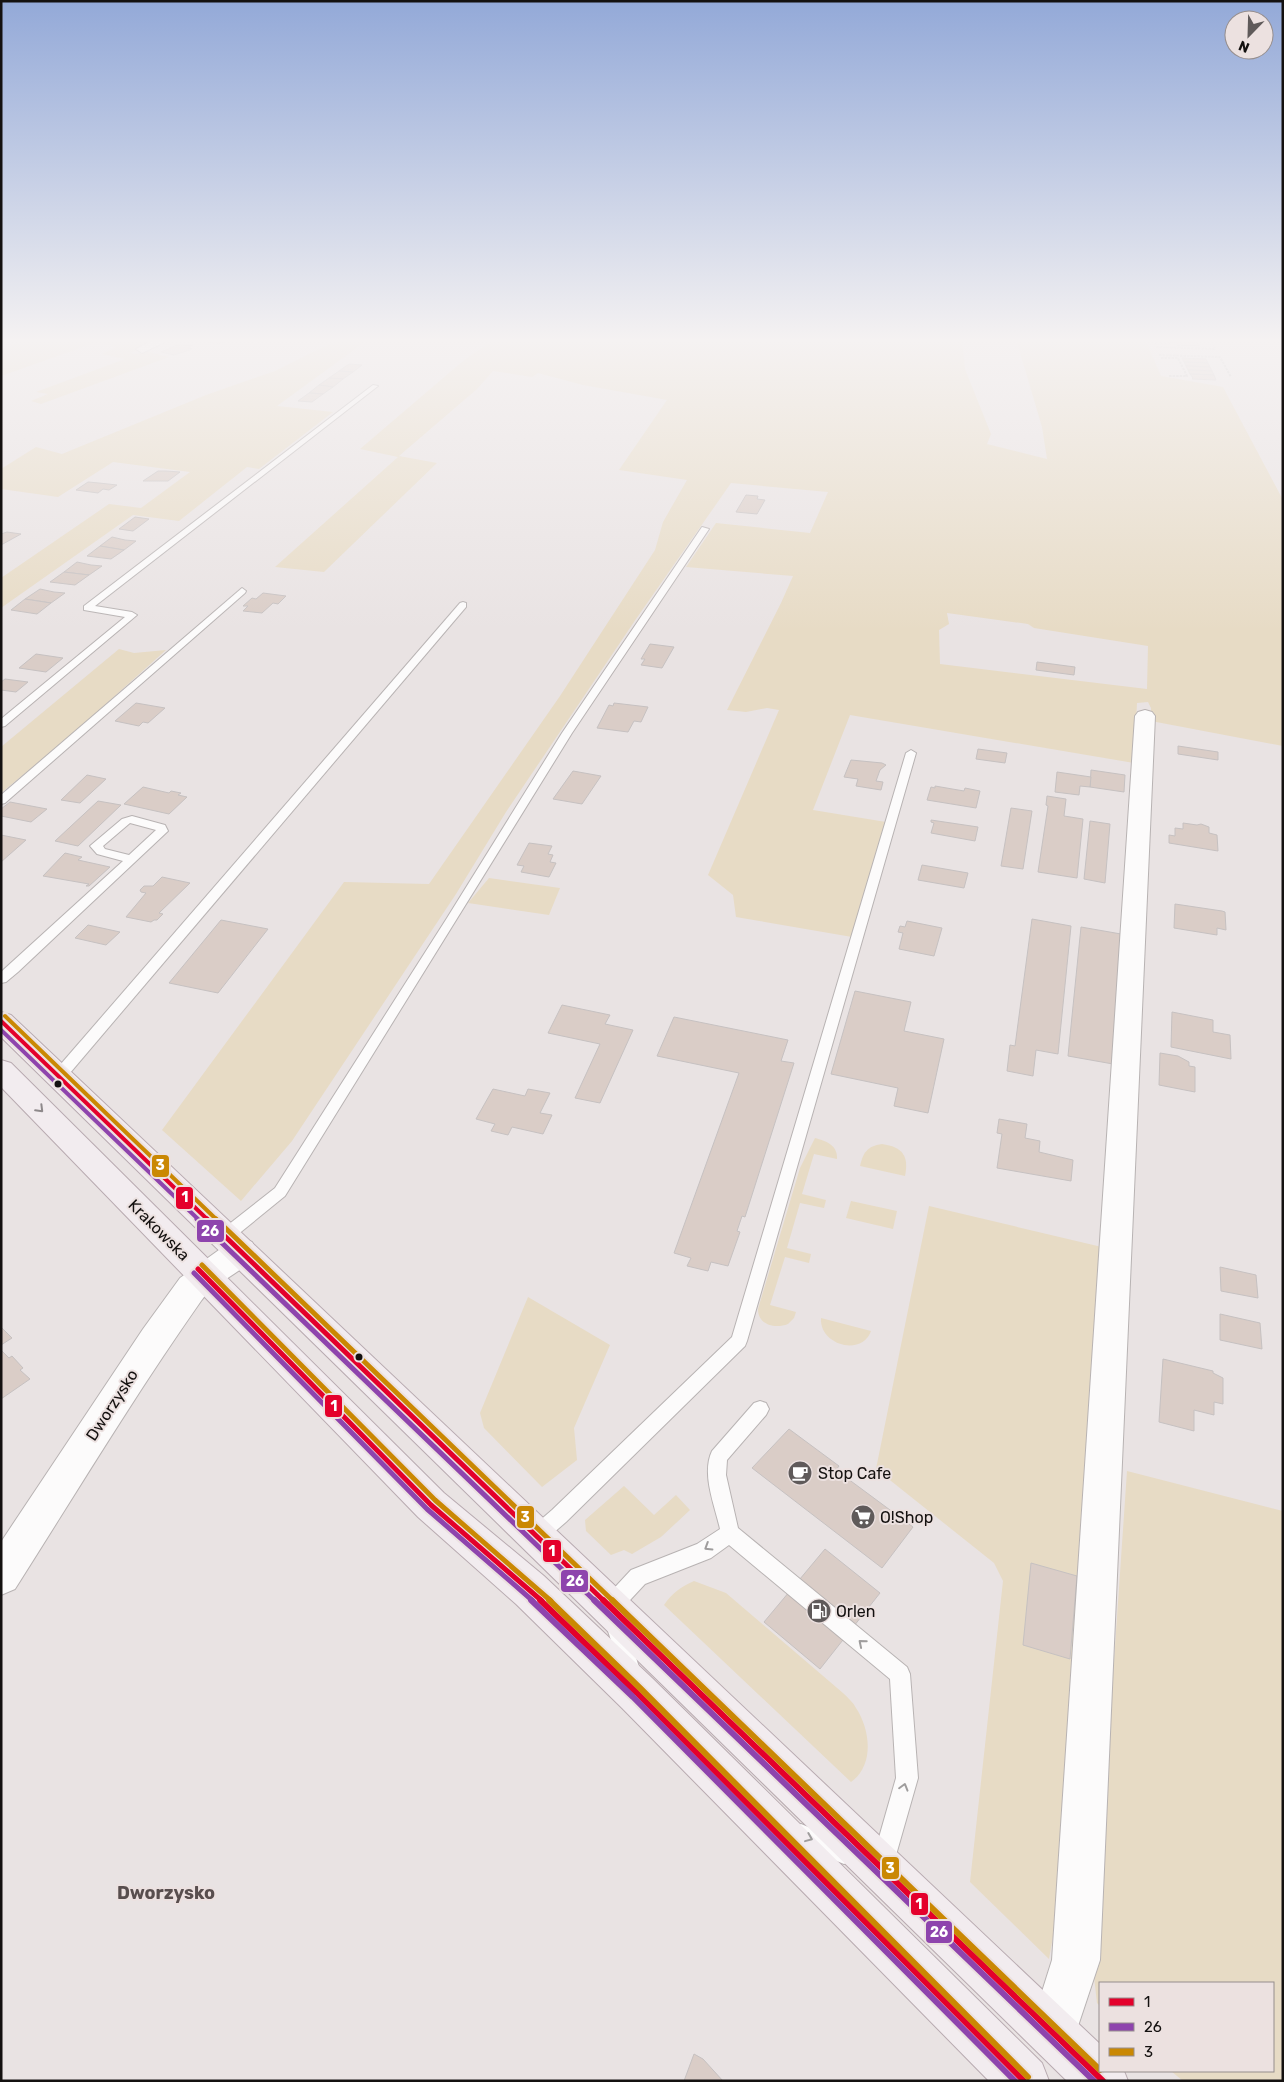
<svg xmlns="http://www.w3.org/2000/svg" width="1284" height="2082" font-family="Rubik,sans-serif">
  <rect width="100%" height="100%" fill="#e9e3e3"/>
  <g fill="#e7dbc5" fill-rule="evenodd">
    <polygon points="29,339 160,339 142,349 129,353 137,354 145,351 169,357 41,404 31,401 48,394 36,392 125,359 102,354 116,347 97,342 1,376 1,349"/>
    <polygon points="339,339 369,339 277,406 333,412 259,469 247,467 179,521 133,515 1,608 1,578 109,504 141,508 190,472 113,462 58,497 1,489 1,469 36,447 62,454 206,395 275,371"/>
    <path d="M 494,339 L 962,339 L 965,369 L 991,434 L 987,444 L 1047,459 L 1042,427 L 1016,339 L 1145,339 L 1161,376 L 1223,387 L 1283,500 L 1283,746 L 1151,721 L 1151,708 L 1148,702 L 1137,703 L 1134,763 L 850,715 L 813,810 L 886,822 L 852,937 L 736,917 L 733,895 L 708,875 L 779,710 L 767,708 L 746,712 L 727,710 L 781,603 L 793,576 L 686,567 L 716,523 L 810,533 L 828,492 L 731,483 L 636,619 L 506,812 L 456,894 L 292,1141 L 241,1201 L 162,1130 L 344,882 L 429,884 L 560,696 L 655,550 L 663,522 L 687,480 L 619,470 L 667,400 L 583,385 L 538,373 L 532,377 L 493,371 L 477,389 L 399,456 L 437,463 L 324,572 L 275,567 L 398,457 L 360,449 L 463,361 ZM 947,613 L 1028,624 L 1034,628 L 1148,646 L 1147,689 L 940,664 L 939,630 L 949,624 Z"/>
    <polygon points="119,649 134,653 166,650 68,738 1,793 1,747"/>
    <polygon points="489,878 560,888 549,915 468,903"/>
    <path d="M 815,1138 C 826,1141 838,1145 837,1159 L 814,1154 L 802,1194 L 826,1200 L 824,1208 L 800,1203 L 787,1248 L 811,1254 L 809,1263 L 785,1257 L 770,1305 L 796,1312 L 794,1318 L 788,1324 C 775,1329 758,1325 758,1309 L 800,1168 Z"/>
    <path d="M 882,1144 C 903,1147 909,1156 905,1176 L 860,1166 C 863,1153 867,1146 882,1144 Z"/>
    <polygon points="851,1201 897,1211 893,1229 846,1218"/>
    <polygon points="929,1206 1106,1248 1054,1931 1049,1959 970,1882 1003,1581 994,1563 876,1469"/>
    <polygon points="528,1297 610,1345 574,1428 577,1460 542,1487 484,1428 480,1413"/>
    <path d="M 821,1318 L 871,1331 C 862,1357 819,1345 821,1318 Z"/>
    <polygon points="1127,1471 1283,1511 1283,2081 1183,2081 1171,2071 1273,2071 1273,1983 1100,1983 1100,2006 1097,2003 1093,1968"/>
    <polygon points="624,1486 654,1515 676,1495 690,1510 661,1537 632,1554 624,1550 611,1555 586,1531 585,1520"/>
    <path d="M 694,1581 L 726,1593 L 843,1693 C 848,1698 853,1702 856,1708 C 870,1729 875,1765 851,1782 L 664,1605 C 672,1593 681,1587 694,1581 Z"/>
  </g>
  <g fill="#dacdc7" stroke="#c6c1c1">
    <polygon points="195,339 232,339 218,344"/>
    <polygon points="1173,339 1196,339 1197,342 1174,341"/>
    <polygon points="1174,341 1197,342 1199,346 1176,345"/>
    <polygon points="180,344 193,346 188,348 192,349 174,355 161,352"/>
    <polygon points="1182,358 1206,359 1208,363 1184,362"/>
    <polygon points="1184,362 1208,363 1210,367 1186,366"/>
    <polygon points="349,364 362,365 353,372 339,371"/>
    <polygon points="1186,366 1210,367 1212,371 1188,370"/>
    <polygon points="1188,370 1212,371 1214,375 1190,374"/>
    <polygon points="339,371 353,372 343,379 329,378"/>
    <polygon points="1190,374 1214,375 1216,380 1192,379 1193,378"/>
    <polygon points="329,378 343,379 333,387 319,385"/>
    <polygon points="319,385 333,387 323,394 309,393"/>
    <polygon points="309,393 323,394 312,402 298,401"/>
    <polygon points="158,471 166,471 180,472 168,481 143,481"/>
    <polygon points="88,482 99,483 117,485 109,490 103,489 98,493 76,490"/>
    <polygon points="746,495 758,496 757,499 765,500 757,514 736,512"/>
    <polygon points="135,517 149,519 133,531 119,529"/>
    <polygon points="7,532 21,534 1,545 1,534"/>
    <polygon points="112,537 125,540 136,541 124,550 100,546"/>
    <polygon points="100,546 124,550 111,559 87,556"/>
    <polygon points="77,562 91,565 102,566 89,575 64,572"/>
    <polygon points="64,572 89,575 75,585 50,582"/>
    <polygon points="40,589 54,592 65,593 51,603 25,599"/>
    <polygon points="263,593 286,596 278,604 273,603 262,613 243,611 248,606 243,606 252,598 256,599"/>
    <polygon points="25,599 51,603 37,614 11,610"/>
    <polygon points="650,644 674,647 662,668 641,665 645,659 641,659"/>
    <polygon points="36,654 63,658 46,672 19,668"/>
    <polygon points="1037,662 1075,667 1074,675 1036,670"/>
    <polygon points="5,679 28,682 16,692 1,690 1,682"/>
    <polygon points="136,703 165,708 148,723 143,722 139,726 115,721"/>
    <polygon points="614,703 648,707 641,722 634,721 628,732 597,728 609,705 613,706"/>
    <polygon points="1178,746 1218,752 1218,760 1178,754"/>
    <polygon points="978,749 1007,753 1005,763 976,759"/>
    <polygon points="851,760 882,763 886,765 880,770 876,781 883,782 881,790 856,786 858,779 844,777"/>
    <polygon points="1091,770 1125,775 1124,792 1090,787"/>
    <polygon points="573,771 601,776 582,804 553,799"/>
    <polygon points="1057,772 1091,777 1090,787 1080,786 1079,795 1055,792"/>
    <polygon points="87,775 106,779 80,803 61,800"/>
    <polygon points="935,786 964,791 965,788 980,791 976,808 927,800 931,787 935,788"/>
    <polygon points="143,787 169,793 171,791 181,793 178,795 187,797 169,814 124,804"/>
    <polygon points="1047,796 1066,799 1064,816 1083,819 1077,878 1038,872 1048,806 1046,805"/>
    <polygon points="98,801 121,805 78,846 55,841"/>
    <polygon points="10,802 47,809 31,822 1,816 1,809"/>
    <polygon points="1011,808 1032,811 1023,869 1001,866"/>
    <polygon points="931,820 978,827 975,841 931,833 934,823 931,822"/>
    <polygon points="1090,821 1110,824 1105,883 1084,879"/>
    <polygon points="1183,823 1197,825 1201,824 1209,827 1209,833 1217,835 1218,851 1169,843 1169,835 1175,836 1175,828 1183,829"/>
    <polygon points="1,835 26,840 1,862"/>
    <polygon points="529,843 552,846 548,854 553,855 550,862 556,863 549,877 521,872 524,866 517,865"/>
    <polygon points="65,853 82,857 78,860 110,867 89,886 86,886 89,884 43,876"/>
    <polygon points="922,865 968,873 964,888 918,880"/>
    <polygon points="162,877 190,883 159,913 163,914 157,920 154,920 151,922 126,917 146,893 141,892 140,890 144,886 153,886"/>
    <polygon points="1175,904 1222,911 1225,912 1226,930 1217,928 1217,935 1174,928"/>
    <polygon points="1032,919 1071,926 1058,1054 1036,1050 1033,1076 1007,1071 1010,1045 1015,1046"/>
    <polygon points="221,920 268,929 218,993 169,983"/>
    <polygon points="907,921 942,928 934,956 899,949 903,933 898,932 900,926 905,927"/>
    <polygon points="88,925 120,932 106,945 75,938"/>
    <polygon points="1081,927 1121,934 1113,1064 1068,1056"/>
    <polygon points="855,991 911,1002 904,1031 944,1039 928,1113 894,1106 898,1088 831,1074"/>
    <polygon points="562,1005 610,1015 605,1024 633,1030 600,1103 575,1098 600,1044 548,1033"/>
    <polygon points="1172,1012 1213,1020 1213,1032 1230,1035 1231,1059 1171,1047"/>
    <polygon points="674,1017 788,1040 781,1061 794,1063 745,1217 742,1216 737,1231 740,1232 728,1266 711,1262 708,1271 687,1266 691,1258 674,1253 739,1073 657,1056"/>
    <polygon points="1160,1053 1178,1056 1189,1062 1189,1066 1195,1067 1195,1092 1159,1085"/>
    <polygon points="493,1089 525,1096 528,1089 550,1093 540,1113 552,1115 543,1134 512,1127 508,1135 491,1131 495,1124 476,1119"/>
    <polygon points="999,1119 1027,1124 1025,1138 1040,1141 1039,1152 1073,1160 1071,1181 997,1168 1002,1134 997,1133"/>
    <polygon points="1220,1267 1256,1275 1258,1298 1221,1291"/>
    <polygon points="1220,1314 1260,1323 1262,1349 1220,1340"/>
    <polygon points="1,1327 12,1338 1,1345"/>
    <polygon points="1,1350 9,1358 12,1356 23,1368 20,1370 30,1379 1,1399"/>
    <polygon points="1163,1359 1213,1371 1213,1373 1223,1378 1223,1404 1214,1402 1214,1415 1194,1410 1194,1431 1159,1422"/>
    <polygon points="789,1429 839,1466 836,1470 913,1527 882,1568 752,1468"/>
    <polygon points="825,1549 880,1593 820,1669 764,1622"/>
    <polygon points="1031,1563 1077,1576 1070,1659 1023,1645"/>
    <polygon points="694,2054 703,2059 723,2081 684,2081"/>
  </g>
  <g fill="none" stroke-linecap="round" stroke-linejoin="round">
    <defs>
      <g id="lane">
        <polygon points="373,385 378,386 95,606 132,612 137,615 5,726 1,727 1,719 125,617 84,610 84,606"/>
        <polygon points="702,527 709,529 572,733 285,1196 231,1240 225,1242 219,1240 217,1236 219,1232 275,1188 447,918 562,733"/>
        <polygon points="242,588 246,591 245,593 5,803 1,804 1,795"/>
        <polygon points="463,602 466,603 466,607 64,1080 54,1080 52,1076 54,1072 460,603"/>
        <polygon points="911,750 916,753 747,1341 745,1346 566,1522 544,1541 537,1544 530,1541 527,1535 530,1529 552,1510 732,1337 906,753"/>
        <path d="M 132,816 L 165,825 L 168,831 L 18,972 L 6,982 L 1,983 L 1,972 L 123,861 L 97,854 L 90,846 L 122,819 ZM 130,823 L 156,830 L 129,855 L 105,849 L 103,846 Z"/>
        <path d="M 760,1401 L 766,1403 L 769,1409 L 766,1415 L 727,1460 L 726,1475 L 738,1528 L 907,1667 L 910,1674 L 918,1778 L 894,1862 L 891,1870 L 883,1873 L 875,1870 L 872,1862 L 896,1778 L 890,1679 L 729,1545 L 711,1558 L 645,1584 L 618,1613 L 611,1616 L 604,1613 L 601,1606 L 604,1599 L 631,1570 L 697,1544 L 720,1529 C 715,1506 701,1474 712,1451 L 754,1403 Z"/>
        <polygon points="617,1618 624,1621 640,1670 637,1677 630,1680 623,1677 607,1628 610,1621"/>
        <polygon points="801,1824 852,1845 855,1853 852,1861 844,1864 793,1843 790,1835 793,1827"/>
      </g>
      <g id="street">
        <polygon points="154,339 171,339 142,353 136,349"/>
        <polygon points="1145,710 1152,712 1155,716 1100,1960 1070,2050 1053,2057 1036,2050 1029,2033 1052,1960 1135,716 1138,712"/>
        <path d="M 241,1238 L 252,1242 L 257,1251 C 245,1274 215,1280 201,1301 C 135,1395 76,1493 15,1589 L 1,1595 L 1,1542 L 143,1329 L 180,1278 L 230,1242 Z"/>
      </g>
      <g id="primary">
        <polygon points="1,1012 11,1015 1100,2044 1100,2071 1124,2071 1128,2081 1067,2081 1,1037"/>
        <polygon points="1,1060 11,1063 444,1493 544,1576 652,1678 1042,2063 1049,2081 989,2081 622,1708 516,1604 418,1517 1,1087"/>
      </g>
    </defs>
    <use href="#lane" stroke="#b8b3b3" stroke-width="2"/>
    <use href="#street" stroke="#b8b3b3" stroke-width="2"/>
    <use href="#primary" stroke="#b8aab0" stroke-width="2"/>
    <g stroke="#c4c2c2" stroke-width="2" stroke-dasharray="2.5 1" stroke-linecap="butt">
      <polyline points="1154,344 1171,344 1169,339"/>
      <polyline points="1156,347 1215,349 1210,339"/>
      <polyline points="1159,355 1220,357 1231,377"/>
      <polyline points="1161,358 1178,358 1187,376 1169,376"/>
    </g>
    <use href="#lane" fill="#fcfbfb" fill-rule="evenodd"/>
    <use href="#street" fill="#fcfbfb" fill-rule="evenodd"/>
    <use href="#primary" fill="#f2ecef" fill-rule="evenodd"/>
    <defs>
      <polyline id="bus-1-far2" points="1,1021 208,1220"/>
      <g id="bus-1-far1">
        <polyline points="207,1219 604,1601"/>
        <polyline points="198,1269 431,1505 542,1601"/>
      </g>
      <g id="bus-1">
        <polyline points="540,1600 637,1693 1024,2081"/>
        <polyline points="603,1600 1103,2081"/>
      </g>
      <polyline id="bus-2-far2" points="1,1030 199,1220"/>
      <g id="bus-2-far1">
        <polyline points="197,1219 595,1601"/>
        <polyline points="194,1273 427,1509 533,1601"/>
      </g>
      <g id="bus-2">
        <polyline points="531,1600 633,1697 1015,2081"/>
        <polyline points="594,1600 1094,2081"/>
      </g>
      <polyline id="bus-3-far2" points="5,1016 217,1220"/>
      <g id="bus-3-far1">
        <polyline points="216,1219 613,1601"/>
        <polyline points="202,1265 435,1500 551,1601"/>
      </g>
      <g id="bus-3">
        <polyline points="549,1600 641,1689 1028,2077"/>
        <polyline points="612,1600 1100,2070"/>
      </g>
    </defs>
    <use href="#bus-1-far2" stroke="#ece1e0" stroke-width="8"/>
    <use href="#bus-1-far1" stroke="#ece1e0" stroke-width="9"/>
    <use href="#bus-1" stroke="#ece1e0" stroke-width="10"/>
    <use href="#bus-2-far2" stroke="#ece1e0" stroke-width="8"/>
    <use href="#bus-2-far1" stroke="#ece1e0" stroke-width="9"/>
    <use href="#bus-2" stroke="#ece1e0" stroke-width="10"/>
    <use href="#bus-3-far2" stroke="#ece1e0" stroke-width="8"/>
    <use href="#bus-3-far1" stroke="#ece1e0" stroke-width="9"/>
    <use href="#bus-3" stroke="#ece1e0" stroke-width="10"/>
    <use href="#bus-1-far2" stroke="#e4002b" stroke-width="4"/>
    <use href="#bus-1-far1" stroke="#e4002b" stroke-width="5"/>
    <use href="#bus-1" stroke="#e4002b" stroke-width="6"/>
    <use href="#bus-2-far2" stroke="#8e44ad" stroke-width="4"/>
    <use href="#bus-2-far1" stroke="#8e44ad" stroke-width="5"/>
    <use href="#bus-2" stroke="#8e44ad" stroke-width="6"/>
    <use href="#bus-3-far2" stroke="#ca8803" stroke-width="4"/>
    <use href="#bus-3-far1" stroke="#ca8803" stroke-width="5"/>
    <use href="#bus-3" stroke="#ca8803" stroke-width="6"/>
  </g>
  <defs><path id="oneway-chevron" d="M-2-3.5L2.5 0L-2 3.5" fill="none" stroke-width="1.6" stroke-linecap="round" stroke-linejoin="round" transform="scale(1.25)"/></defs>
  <use stroke="#8e898b" href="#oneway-chevron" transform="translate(40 1109) rotate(45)"/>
  <g stroke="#9f9d9d">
    <use href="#oneway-chevron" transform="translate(708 1547) rotate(148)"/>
    <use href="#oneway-chevron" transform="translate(862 1643) rotate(-140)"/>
    <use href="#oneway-chevron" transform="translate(904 1787) rotate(-74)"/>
    <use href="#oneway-chevron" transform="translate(809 1838) rotate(22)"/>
  </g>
  <linearGradient id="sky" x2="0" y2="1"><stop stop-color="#93a9d8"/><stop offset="0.54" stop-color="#f5f2f2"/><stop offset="1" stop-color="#f5f2f2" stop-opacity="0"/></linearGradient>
  <rect width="1284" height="631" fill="url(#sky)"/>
  <defs>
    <symbol id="cafe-disc" viewBox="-11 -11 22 22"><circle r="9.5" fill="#5f5a5a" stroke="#ece1e0"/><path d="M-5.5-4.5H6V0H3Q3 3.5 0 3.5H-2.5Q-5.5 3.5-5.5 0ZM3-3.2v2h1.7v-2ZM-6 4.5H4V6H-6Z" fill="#fff"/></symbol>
    <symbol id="supermarket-disc" viewBox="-11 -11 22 22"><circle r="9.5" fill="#5f5a5a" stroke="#ece1e0"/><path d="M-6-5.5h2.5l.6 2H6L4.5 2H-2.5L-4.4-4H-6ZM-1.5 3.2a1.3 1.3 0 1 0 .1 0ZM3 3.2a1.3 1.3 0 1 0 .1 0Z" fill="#fff"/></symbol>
    <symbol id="fuel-disc" viewBox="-11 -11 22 22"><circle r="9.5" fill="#5f5a5a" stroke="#ece1e0"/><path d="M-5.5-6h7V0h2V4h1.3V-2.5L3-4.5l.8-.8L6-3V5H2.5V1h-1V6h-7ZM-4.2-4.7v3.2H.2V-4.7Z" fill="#fff"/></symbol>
  </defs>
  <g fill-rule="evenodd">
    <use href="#cafe-disc" x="786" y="1459" width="28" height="28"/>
    <use href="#supermarket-disc" x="849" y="1503" width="28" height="28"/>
    <use href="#fuel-disc" x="805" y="1597" width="28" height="28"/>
  </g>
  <g fill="#141110" stroke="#ece1e0" stroke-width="2">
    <circle cx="58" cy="1084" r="4.5"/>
    <circle cx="359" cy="1357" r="4.5"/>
  </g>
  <g text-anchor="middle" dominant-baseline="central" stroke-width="4" stroke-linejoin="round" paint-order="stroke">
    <g font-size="16" fill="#141110" stroke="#ece1e0">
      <text transform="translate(159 1230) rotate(45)">Krakowska</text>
      <text transform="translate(112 1405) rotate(-57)">Dworzysko</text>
    </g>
    <g font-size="16" fill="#141110" stroke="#ece1e0" text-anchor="start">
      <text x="818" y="1473">Stop Cafe</text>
      <text x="880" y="1517">O!Shop</text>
      <text x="836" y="1611">Orlen</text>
    </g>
    <g font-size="18" font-weight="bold" fill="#584e4e" stroke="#ece1e0">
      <text x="166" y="1893">Dworzysko</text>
    </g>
  </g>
  <g stroke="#ece1e0" stroke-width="2">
    <rect x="151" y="1154" width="19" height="24" rx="5" fill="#ca8803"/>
    <rect x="175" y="1186" width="19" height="24" rx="5" fill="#e4002b"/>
    <rect x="196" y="1219" width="29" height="24" rx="5" fill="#8e44ad"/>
    <rect x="324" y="1394" width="19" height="24" rx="5" fill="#e4002b"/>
    <rect x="516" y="1505" width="19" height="24" rx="5" fill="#ca8803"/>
    <rect x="542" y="1539" width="20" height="24" rx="5" fill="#e4002b"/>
    <rect x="560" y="1569" width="29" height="24" rx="5" fill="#8e44ad"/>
    <rect x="881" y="1856" width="19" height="24" rx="5" fill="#ca8803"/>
    <rect x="910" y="1892" width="19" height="24" rx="5" fill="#e4002b"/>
    <rect x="925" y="1920" width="28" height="24" rx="5" fill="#8e44ad"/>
  </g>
  <g font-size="14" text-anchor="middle" font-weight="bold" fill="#fff">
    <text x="160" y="1170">3</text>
    <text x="185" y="1202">1</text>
    <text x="210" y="1236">26</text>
    <text x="334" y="1411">1</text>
    <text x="525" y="1522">3</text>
    <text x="552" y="1556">1</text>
    <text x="575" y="1586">26</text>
    <text x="890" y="1873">3</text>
    <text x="919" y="1909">1</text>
    <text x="939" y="1937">26</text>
  </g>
  <rect width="1284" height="2082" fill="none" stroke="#141110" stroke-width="5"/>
  <rect x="1099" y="1982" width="175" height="90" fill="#ece1e0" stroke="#968e8d"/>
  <rect x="1109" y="1998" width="25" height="8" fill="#e4002b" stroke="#968e8d"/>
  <text x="1144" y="2007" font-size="15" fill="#141110">1</text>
  <rect x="1109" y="2023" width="25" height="8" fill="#8e44ad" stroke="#968e8d"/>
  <text x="1144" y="2032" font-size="15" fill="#141110">26</text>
  <rect x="1109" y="2048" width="25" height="8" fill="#ca8803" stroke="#968e8d"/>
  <text x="1144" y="2057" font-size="15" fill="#141110">3</text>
  <g transform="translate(1249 35) rotate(203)"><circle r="24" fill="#ece1e0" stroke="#968e8d"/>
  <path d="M0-4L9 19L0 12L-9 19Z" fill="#5f5a5a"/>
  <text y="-8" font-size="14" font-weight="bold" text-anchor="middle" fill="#141110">N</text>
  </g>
</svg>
